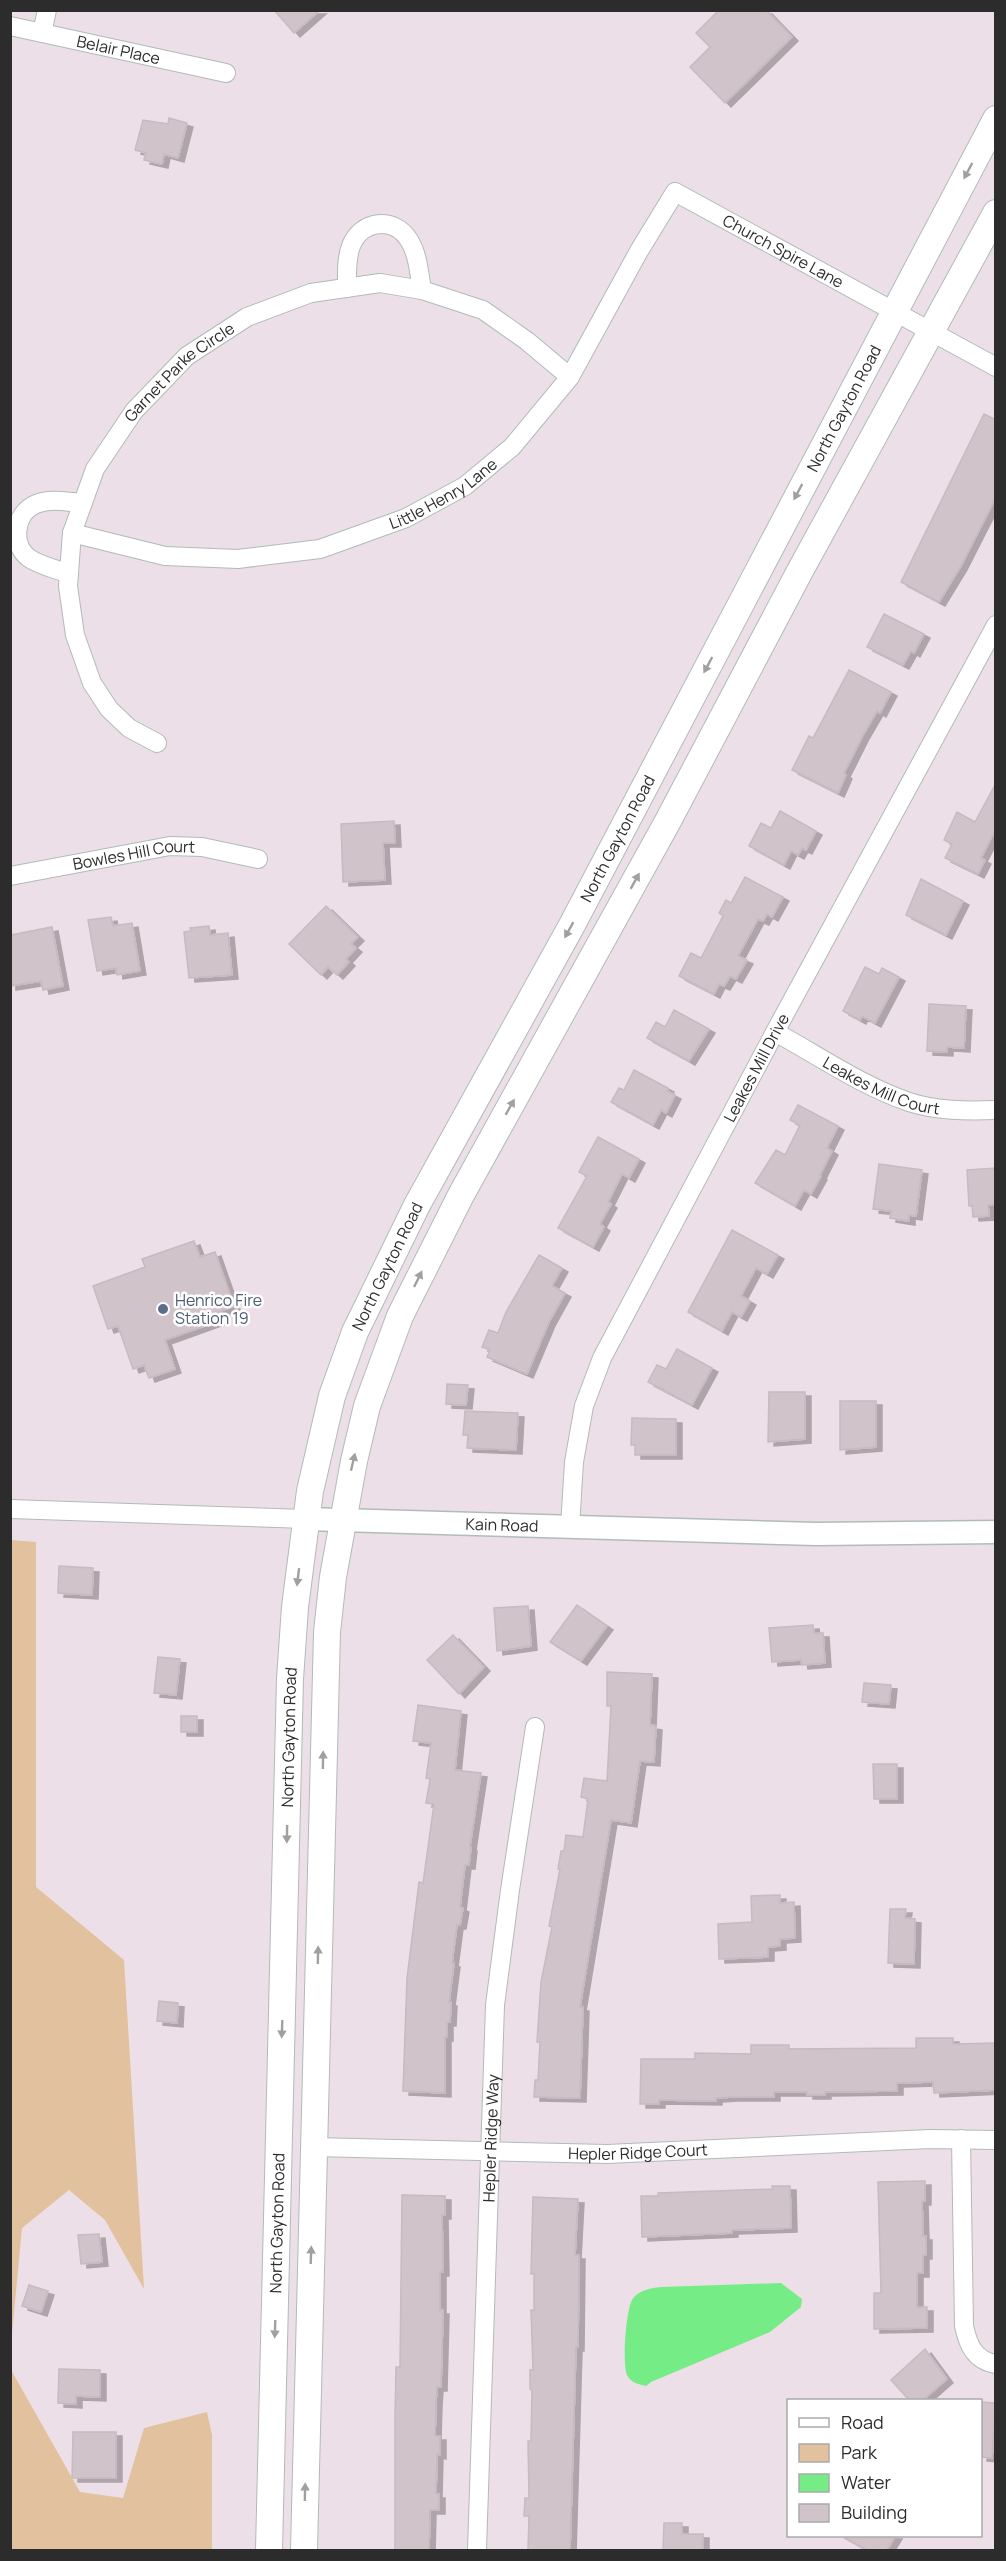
<svg xmlns="http://www.w3.org/2000/svg" width="1006" height="2561" font-family="Manrope,sans-serif">
  <defs>
    <filter id="shadow"><feDropShadow dx="6" dy="4" stdDeviation="0" flood-color="#0004"/></filter>
  </defs>
  <rect width="100%" height="100%" fill="#eddfe7"/>
  <g fill="#e2c29e">
    <polygon points="11,1540 36,1542 36,1887 124,1960 144,2289 105,2220 69,2190 22,2228 11,2344"/>
    <polygon points="10,2368 80,2492 123,2498 144,2428 207,2412 212,2435 212,2550 11,2550"/>
  </g>
  <path fill="#76ec86" d="M 781,2283 L 802,2299 L 801,2307 L 770,2332 L 651,2382 L 646,2386 C 638,2384 631,2383 627,2375 C 622,2363 626,2311 632,2300 C 638,2290 651,2288 661,2287 Z"/>
  <g fill="#d0c3ca" stroke="#c9b9c1" stroke-width="1.5" filter="url(#shadow)">
    <polygon points="274,10 320,10 294,33"/>
    <polygon points="719,10 766,10 792,37 725,103 690,67 710,47 696,33"/>
    <polygon points="169,118 187,123 178,158 164,154 162,164 144,160 146,153 135,150 143,120 168,124"/>
    <polygon points="984,414 996,420 996,497 961,566 939,602 901,582"/>
    <polygon points="884,614 924,634 914,653 911,651 903,665 867,647"/>
    <polygon points="849,670 891,692 880,713 877,711 863,735 844,773 846,775 838,793 792,770 809,736 813,738"/>
    <polygon points="996,783 996,829 981,858 985,860 978,874 945,858 952,844 944,840 957,812 975,822"/>
    <polygon points="780,811 816,831 806,850 802,848 798,855 791,851 784,865 749,846 761,823 771,828"/>
    <polygon points="394,821 395,843 383,843 385,880 343,882 341,824"/>
    <polygon points="745,877 783,897 772,917 767,914 763,921 758,919 738,956 747,960 736,979 730,976 724,986 719,984 714,994 679,976 691,953 701,958 723,916 719,913 726,900 731,903"/>
    <polygon points="921,879 963,901 946,935 906,915"/>
    <polygon points="326,906 358,937 351,944 356,948 346,959 349,962 337,975 328,967 321,975 289,944"/>
    <polygon points="111,917 113,926 132,923 140,971 117,975 116,968 97,971 88,920"/>
    <polygon points="209,926 210,935 228,933 232,975 189,978 184,932 191,931 190,928"/>
    <polygon points="52,927 63,986 43,990 41,981 10,986 10,935"/>
    <polygon points="865,967 879,974 882,968 899,977 875,1023 862,1016 860,1020 843,1011"/>
    <polygon points="929,1004 966,1006 964,1048 947,1047 947,1052 927,1051"/>
    <polygon points="674,1010 709,1029 689,1061 647,1038 656,1022 665,1027"/>
    <polygon points="634,1070 668,1088 667,1091 675,1095 666,1113 661,1110 653,1125 611,1102 619,1088 624,1090"/>
    <polygon points="798,1105 838,1126 827,1148 832,1151 820,1175 821,1176 811,1194 804,1190 795,1206 755,1183 776,1150 785,1155 800,1125 790,1120"/>
    <polygon points="598,1137 639,1159 629,1178 622,1174 608,1202 611,1204 600,1224 604,1227 593,1247 558,1228 587,1176 579,1172"/>
    <polygon points="879,1164 922,1170 916,1216 909,1215 909,1221 890,1218 891,1211 873,1209"/>
    <polygon points="996,1168 996,1204 988,1205 989,1216 973,1217 972,1206 969,1206 967,1170"/>
    <polygon points="732,1230 778,1255 767,1274 756,1268 741,1296 750,1301 741,1317 732,1312 722,1331 688,1312"/>
    <polygon points="194,1241 200,1257 215,1252 234,1306 215,1313 218,1321 165,1340 175,1369 149,1378 144,1365 133,1369 118,1326 108,1329 93,1286 145,1267 142,1259"/>
    <polygon points="539,1255 562,1268 552,1286 565,1293 549,1322 527,1374 487,1357 490,1350 482,1347 489,1330 498,1333 506,1312"/>
    <polygon points="677,1349 712,1368 692,1405 648,1382 657,1365 666,1369"/>
    <polygon points="447,1384 468,1385 466,1405 446,1404"/>
    <polygon points="769,1392 805,1392 805,1439 768,1442"/>
    <polygon points="840,1401 876,1401 876,1447 840,1450"/>
    <polygon points="465,1411 518,1413 516,1450 467,1448 468,1435 463,1435"/>
    <polygon points="632,1418 676,1419 676,1455 635,1455 635,1445 631,1445"/>
    <polygon points="59,1566 93,1568 92,1595 58,1593"/>
    <polygon points="577,1605 607,1626 581,1661 550,1642"/>
    <polygon points="528,1606 531,1646 497,1651 494,1608"/>
    <polygon points="813,1625 814,1633 823,1633 825,1663 802,1665 801,1660 772,1662 769,1628"/>
    <polygon points="453,1635 484,1667 459,1694 427,1660"/>
    <polygon points="158,1657 180,1659 176,1695 154,1693"/>
    <polygon points="607,1672 652,1674 650,1725 656,1726 654,1762 640,1761 631,1823 611,1820 580,2007 583,2007 580,2098 534,2097 535,2080 538,2080 540,2042 537,2042 541,1982 552,1927 549,1926 560,1869 558,1869 561,1851 564,1851 566,1835 583,1837 588,1799 581,1797 584,1778 607,1781 611,1706 607,1706"/>
    <polygon points="864,1683 891,1685 889,1704 862,1702"/>
    <polygon points="418,1705 461,1711 455,1770 481,1773 470,1846 471,1847 469,1865 465,1865 460,1907 463,1908 460,1925 457,1925 452,1963 454,1963 449,2002 451,2002 450,2022 447,2022 447,2037 445,2037 445,2093 403,2091 407,1978 419,1882 423,1883 434,1804 426,1803 430,1779 426,1778 431,1743 413,1741"/>
    <rect x="181" y="1716" width="16" height="16"/>
    <polygon points="873,1764 897,1764 897,1799 874,1799"/>
    <polygon points="780,1895 780,1903 794,1902 795,1938 780,1939 780,1946 768,1947 768,1957 719,1959 718,1924 752,1922 751,1896"/>
    <polygon points="890,1909 906,1909 905,1918 915,1919 914,1964 888,1963"/>
    <polygon points="159,2001 178,2003 177,2023 157,2021"/>
    <polygon points="916,2038 953,2038 953,2044 996,2043 996,2090 934,2093 933,2082 897,2083 897,2091 825,2092 825,2095 807,2095 807,2092 774,2092 774,2097 732,2097 716,2098 716,2101 659,2100 659,2104 640,2104 641,2059 695,2059 695,2053 751,2054 751,2045 789,2045 789,2049 916,2048"/>
    <polygon points="925,2181 925,2201 922,2201 923,2236 926,2236 926,2255 923,2255 923,2273 917,2273 917,2307 927,2307 927,2328 874,2329 874,2293 881,2293 878,2182"/>
    <polygon points="772,2186 790,2186 791,2228 732,2230 732,2233 642,2237 641,2196 658,2196 658,2193 773,2189"/>
    <polygon points="402,2195 445,2196 445,2215 442,2215 443,2272 440,2272 440,2310 443,2310 441,2387 437,2387 436,2402 435,2436 440,2436 440,2455 437,2454 436,2494 439,2494 439,2510 430,2510 429,2550 395,2550 395,2418 396,2367 400,2367"/>
    <polygon points="533,2197 578,2199 575,2255 579,2255 578,2347 576,2347 570,2550 528,2550 529,2516 524,2516 525,2498 529,2498 528,2441 531,2441 532,2390 530,2389 530,2370 533,2370 531,2310 534,2310 534,2274 531,2274"/>
    <polygon points="99,2234 102,2262 81,2264 78,2235"/>
    <polygon points="29,2285 48,2291 41,2312 22,2306"/>
    <polygon points="925,2349 947,2379 923,2400 909,2400 891,2380"/>
    <polygon points="59,2369 100,2370 100,2397 76,2396 76,2404 58,2403"/>
    <polygon points="981,2402 996,2403 992,2458 981,2457"/>
    <polygon points="73,2432 116,2432 116,2478 72,2478"/>
    <polygon points="664,2523 682,2523 682,2534 703,2534 703,2550 663,2550"/>
    <polygon points="840,2535 896,2535 887,2550 867,2550"/>
  </g>
  <g fill="none" stroke-linecap="round" stroke-linejoin="round">
    <defs>
      <g id="minor">
        <path id="s1" d="M 10,26 L 226,73"/>
        <polyline points="42,33 47,10"/>
        <path d="M 347,288 C 347,274 346,259 351,246 C 361,220 394,216 409,240 C 418,254 419,273 422,290"/>
        <path id="s2" d="M 72,533 L 165,556 L 238,559 L 320,549 L 406,518 L 465,486 L 512,447 L 570,377 L 639,251 L 675,192 L 996,367"/>
        <path d="M 69,574 C 57,569 40,566 29,558 C 11,545 14,513 36,504 C 51,498 67,502 83,503"/>
        <path id="s3" d="M 157,743 L 129,728 L 109,709 L 92,683 L 75,635 L 68,586 L 72,533 L 95,469 L 134,411 L 187,356 L 247,317 L 311,293 L 380,283 L 422,290 L 483,310 L 527,341 L 570,377"/>
        <path id="s4" d="M 10,876 L 170,846 L 202,847 L 258,859"/>
        <path id="s5" d="M 775,1032 C 819,1056 862,1086 909,1102 C 936,1111 967,1111 996,1110"/>
        <polyline points="10,1509 306,1519"/>
        <path id="s6" d="M 570,1527 L 574,1462 L 584,1406 L 602,1358 L 775,1032 L 996,625"/>
        <path d="M 961,2139 L 964,2326 C 968,2345 975,2361 996,2364"/>
        <path id="s7" d="M 314,2147 L 607,2154 L 930,2139 L 996,2140"/>
        <path id="s8" d="M 477,2550 L 495,2005 L 510,1890 L 535,1727"/>
      </g>
      <g id="tertiary">
        <path id="s9" d="M 306,1519 L 816,1534 L 996,1532"/>
      </g>
      <g id="secondary">
        <path id="s10" d="M 269,2550 L 290,1679 L 295,1607 L 310,1491 L 332,1396 L 355,1332 L 417,1205 L 572,925 L 996,119"/>
        <polyline points="304,2550 327,1632 333,1577 354,1461 367,1406 400,1316 461,1195 668,821 801,569 996,213"/>
      </g>
    </defs>
    <use href="#minor" stroke="#afbcb8" stroke-width="20"/>
    <use href="#tertiary" stroke="#afbcb8" stroke-width="25"/>
    <use href="#secondary" stroke="#afbcb8" stroke-width="28"/>
    <use href="#minor" stroke="#fff" stroke-width="18"/>
    <use href="#tertiary" stroke="#fff" stroke-width="22"/>
    <use href="#secondary" stroke="#fff" stroke-width="26"/>
  </g>
  <defs><path id="oneway-solid" d="M-6-.8H1V-3.2L6.5 0L1 3.2V.8H-6Z" transform="scale(1.5)"/></defs>
  <g fill="#a0a0a0">
    <use href="#oneway-solid" transform="translate(968 171) rotate(118)"/>
    <use href="#oneway-solid" transform="translate(798 492) rotate(118)"/>
    <use href="#oneway-solid" transform="translate(708 665) rotate(118)"/>
    <use href="#oneway-solid" transform="translate(635 881) rotate(-61)"/>
    <use href="#oneway-solid" transform="translate(569 930) rotate(119)"/>
    <use href="#oneway-solid" transform="translate(510 1107) rotate(-61)"/>
    <use href="#oneway-solid" transform="translate(418 1279) rotate(-64)"/>
    <use href="#oneway-solid" transform="translate(353 1462) rotate(-77)"/>
    <use href="#oneway-solid" transform="translate(298 1577) rotate(97)"/>
    <use href="#oneway-solid" transform="translate(323 1760) rotate(-89)"/>
    <use href="#oneway-solid" transform="translate(287 1834) rotate(91)"/>
    <use href="#oneway-solid" transform="translate(318 1955) rotate(-89)"/>
    <use href="#oneway-solid" transform="translate(282 2029) rotate(92)"/>
    <use href="#oneway-solid" transform="translate(311 2255) rotate(-88)"/>
    <use href="#oneway-solid" transform="translate(275 2329) rotate(92)"/>
    <use href="#oneway-solid" transform="translate(305 2492) rotate(-89)"/>
  </g>
  <circle fill="#5c6f8a" stroke="#fff" stroke-width="2" cx="163" cy="1309" r="6"/>
  <g text-anchor="middle" dominant-baseline="central" stroke-width="5" stroke-linejoin="round" paint-order="stroke">
    <g font-size="16" fill="#2c2c2c" stroke="#fff">
      <text stroke="none"><textPath href="#s1" startOffset="111">Belair Place</textPath></text>
      <text stroke="none"><textPath href="#s2" startOffset="898">Church Spire Lane</textPath></text>
      <text stroke="none"><textPath href="#s3" startOffset="442">Garnet Parke Circle</textPath></text>
      <text stroke="none"><textPath href="#s10" startOffset="2271">North Gayton Road</textPath></text>
      <text stroke="none"><textPath href="#s2" startOffset="387">Little Henry Lane</textPath></text>
      <text stroke="none"><textPath href="#s10" startOffset="1785">North Gayton Road</textPath></text>
      <text stroke="none"><textPath href="#s4" startOffset="126">Bowles Hill Court</textPath></text>
      <text stroke="none"><textPath href="#s6" startOffset="502">Leakes Mill Drive</textPath></text>
      <text stroke="none"><textPath href="#s5" startOffset="120">Leakes Mill Court</textPath></text>
      <text stroke="none"><textPath href="#s10" startOffset="1299">North Gayton Road</textPath></text>
      <text stroke="none"><textPath href="#s9" startOffset="196">Kain Road</textPath></text>
      <text stroke="none"><textPath href="#s10" startOffset="813">North Gayton Road</textPath></text>
      <text stroke="none"><textPath href="#s8" startOffset="412">Hepler Ridge Way</textPath></text>
      <text stroke="none"><textPath href="#s7" startOffset="324">Hepler Ridge Court</textPath></text>
      <text stroke="none"><textPath href="#s10" startOffset="327">North Gayton Road</textPath></text>
    </g>
    <g font-size="16" fill="#4e5e75" stroke="#fff" text-anchor="start">
      <text x="175" y="1300">Henrico Fire<tspan x="175" dy="18">Station 19</tspan></text>
    </g>
  </g>
  <rect width="1006" height="2561" fill="none" stroke="#2c2c2c" stroke-width="24"/>
  <rect x="787" y="2399" width="195" height="138" fill="#ffffff" stroke="#ababab" stroke-width="1.5"/>
  <rect x="799" y="2418" width="30" height="9" fill="#ffffff" stroke="#ababab" stroke-width="1.5"/>
  <text x="841" y="2429" font-size="18" fill="#2c2c2c">Road</text>
  <rect x="799" y="2444" width="30" height="18" fill="#e2c29e" stroke="#ababab" stroke-width="1.5"/>
  <text x="841" y="2459" font-size="18" fill="#2c2c2c">Park</text>
  <rect x="799" y="2474" width="30" height="18" fill="#76ec86" stroke="#ababab" stroke-width="1.5"/>
  <text x="841" y="2489" font-size="18" fill="#2c2c2c">Water</text>
  <rect x="799" y="2504" width="30" height="18" fill="#d0c3ca" stroke="#ababab" stroke-width="1.5"/>
  <text x="841" y="2519" font-size="18" fill="#2c2c2c">Building</text>
</svg>
